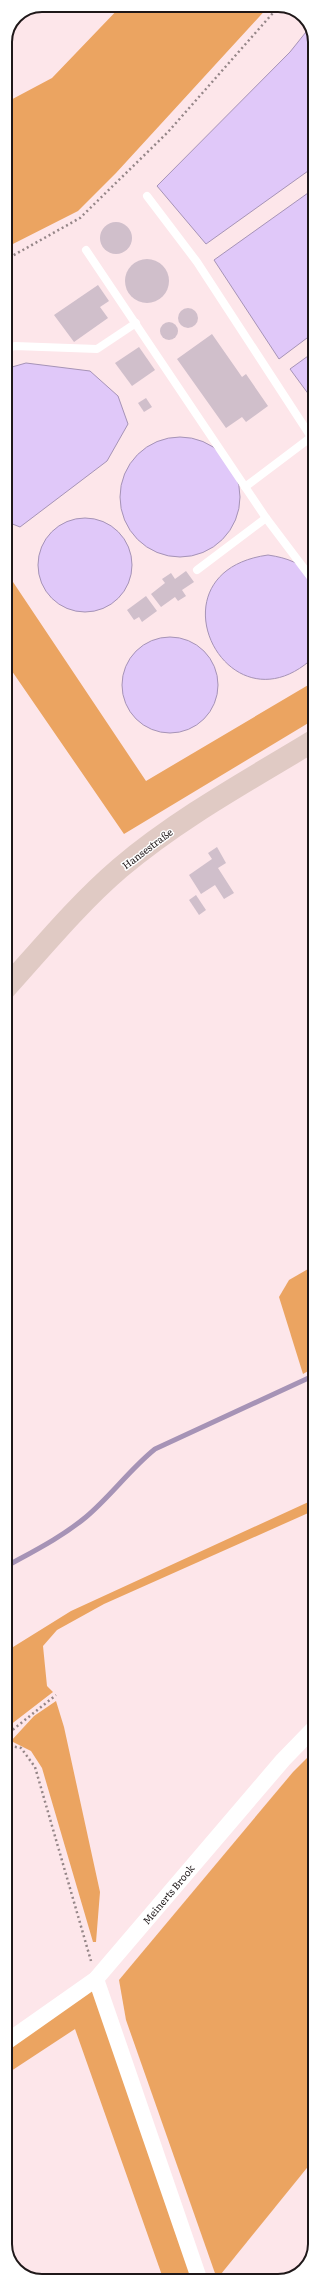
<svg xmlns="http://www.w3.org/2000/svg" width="320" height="2286" font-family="Literata,serif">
  <rect width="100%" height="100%" fill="#fde6ea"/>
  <g fill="#eba461">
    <polygon points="122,5 270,5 116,173 78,211 5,248 5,103 52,78"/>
    <polygon points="5,570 146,781 315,681 315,719 124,834 5,661"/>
    <polygon points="315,1265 315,1367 303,1374 279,1297 289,1280"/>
    <polygon points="315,1499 315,1510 104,1604 57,1630 43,1646 47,1686 53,1692 5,1729 5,1652 71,1611"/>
    <polygon points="56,1701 64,1727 100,1892 96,1942 93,1942 42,1768 31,1751 11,1741 34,1716"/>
    <polygon points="315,1750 315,2158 217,2279 126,2020 119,1980 293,1772"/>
    <polygon points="96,1979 200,2281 164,2281 75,2029 5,2075 5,2043"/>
  </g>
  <g fill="#e0c8f9" stroke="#a693b6">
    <polygon points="310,27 315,37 315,166 206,244 157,186 290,52"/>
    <polygon points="315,188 315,332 279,359 214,260"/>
    <polygon points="315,351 315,403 290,369"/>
    <polygon points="26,363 90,371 118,396 128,424 107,461 20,527 5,521 5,369"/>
    <circle cx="180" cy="497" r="60"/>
    <circle cx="85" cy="565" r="47"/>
    <path d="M 268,555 C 288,558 301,563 315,578 L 315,656 C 228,740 144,572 268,555 Z"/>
    <circle cx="170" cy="685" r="48"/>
  </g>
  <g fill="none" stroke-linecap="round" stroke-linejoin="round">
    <path stroke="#a693b6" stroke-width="5" d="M 5,1567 C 32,1552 62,1537 86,1517 C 111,1496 130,1469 155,1449 L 315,1375"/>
  </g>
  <g fill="#d0bfcb">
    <circle cx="116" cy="238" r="16"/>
    <circle cx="147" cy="281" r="22"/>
    <polygon points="98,285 109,301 100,307 108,318 74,342 54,315"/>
    <circle cx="188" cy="318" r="10"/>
    <circle cx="169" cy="331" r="9"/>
    <polygon points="212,334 242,377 246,374 268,406 246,422 242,417 226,428 177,359"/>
    <polygon points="139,347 155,370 132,386 115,363"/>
    <polygon points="146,398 152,407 144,412 138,403"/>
    <polygon points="186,571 194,582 182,590 186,596 178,601 175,597 161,607 151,594 165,583 162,579 171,573 175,579"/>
    <polygon points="146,596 157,611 142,622 139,617 134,620 127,610"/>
    <polygon points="217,847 226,863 218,868 234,893 224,899 215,885 201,894 189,875 212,859 208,853"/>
    <polygon points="196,895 206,910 199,915 189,900"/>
  </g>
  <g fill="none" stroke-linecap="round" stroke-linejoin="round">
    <g stroke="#958688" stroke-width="2.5" stroke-dasharray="2 3" stroke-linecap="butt">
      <polyline points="5,260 80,218 168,132 280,5"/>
      <polyline points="5,1014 10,1008"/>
      <polyline points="5,1736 56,1695"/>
      <polyline points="5,1745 21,1748 35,1767 91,1961"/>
    </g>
    <g stroke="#fff" stroke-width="8">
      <polyline points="147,196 197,262 315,443"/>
      <polyline points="86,250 266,518 315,583"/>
      <polyline points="5,349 15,346 97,349 136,323"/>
      <polyline points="245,487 310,438"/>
      <polyline points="197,570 266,518"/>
    </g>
    <g stroke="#fff" stroke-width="16">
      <polyline points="96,1979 200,2281"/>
      <polyline points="5,2043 96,1979 283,1760 315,1727"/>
    </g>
    <path stroke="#e0cac4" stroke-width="22" d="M 5,989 C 42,948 78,904 120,868 C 179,818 249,780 315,740"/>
  </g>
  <g text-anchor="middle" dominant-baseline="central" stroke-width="3" stroke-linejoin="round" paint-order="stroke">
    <g font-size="10" fill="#1f1819" stroke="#fff">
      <text transform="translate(147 848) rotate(-37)">Hansestraße</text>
      <text transform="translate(168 1894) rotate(-50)">Meinerts Brook</text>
    </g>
  </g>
  <path d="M0 0H320V2286H0ZM42 12H278A30 30 0 0 1 308 42V2244A30 30 0 0 1 278 2274H42A30 30 0 0 1 12 2244V42A30 30 0 0 1 42 12Z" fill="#fff" fill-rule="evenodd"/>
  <path fill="none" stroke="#1f1819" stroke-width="2" d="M42 12H278A30 30 0 0 1 308 42V2244A30 30 0 0 1 278 2274H42A30 30 0 0 1 12 2244V42A30 30 0 0 1 42 12Z"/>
</svg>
